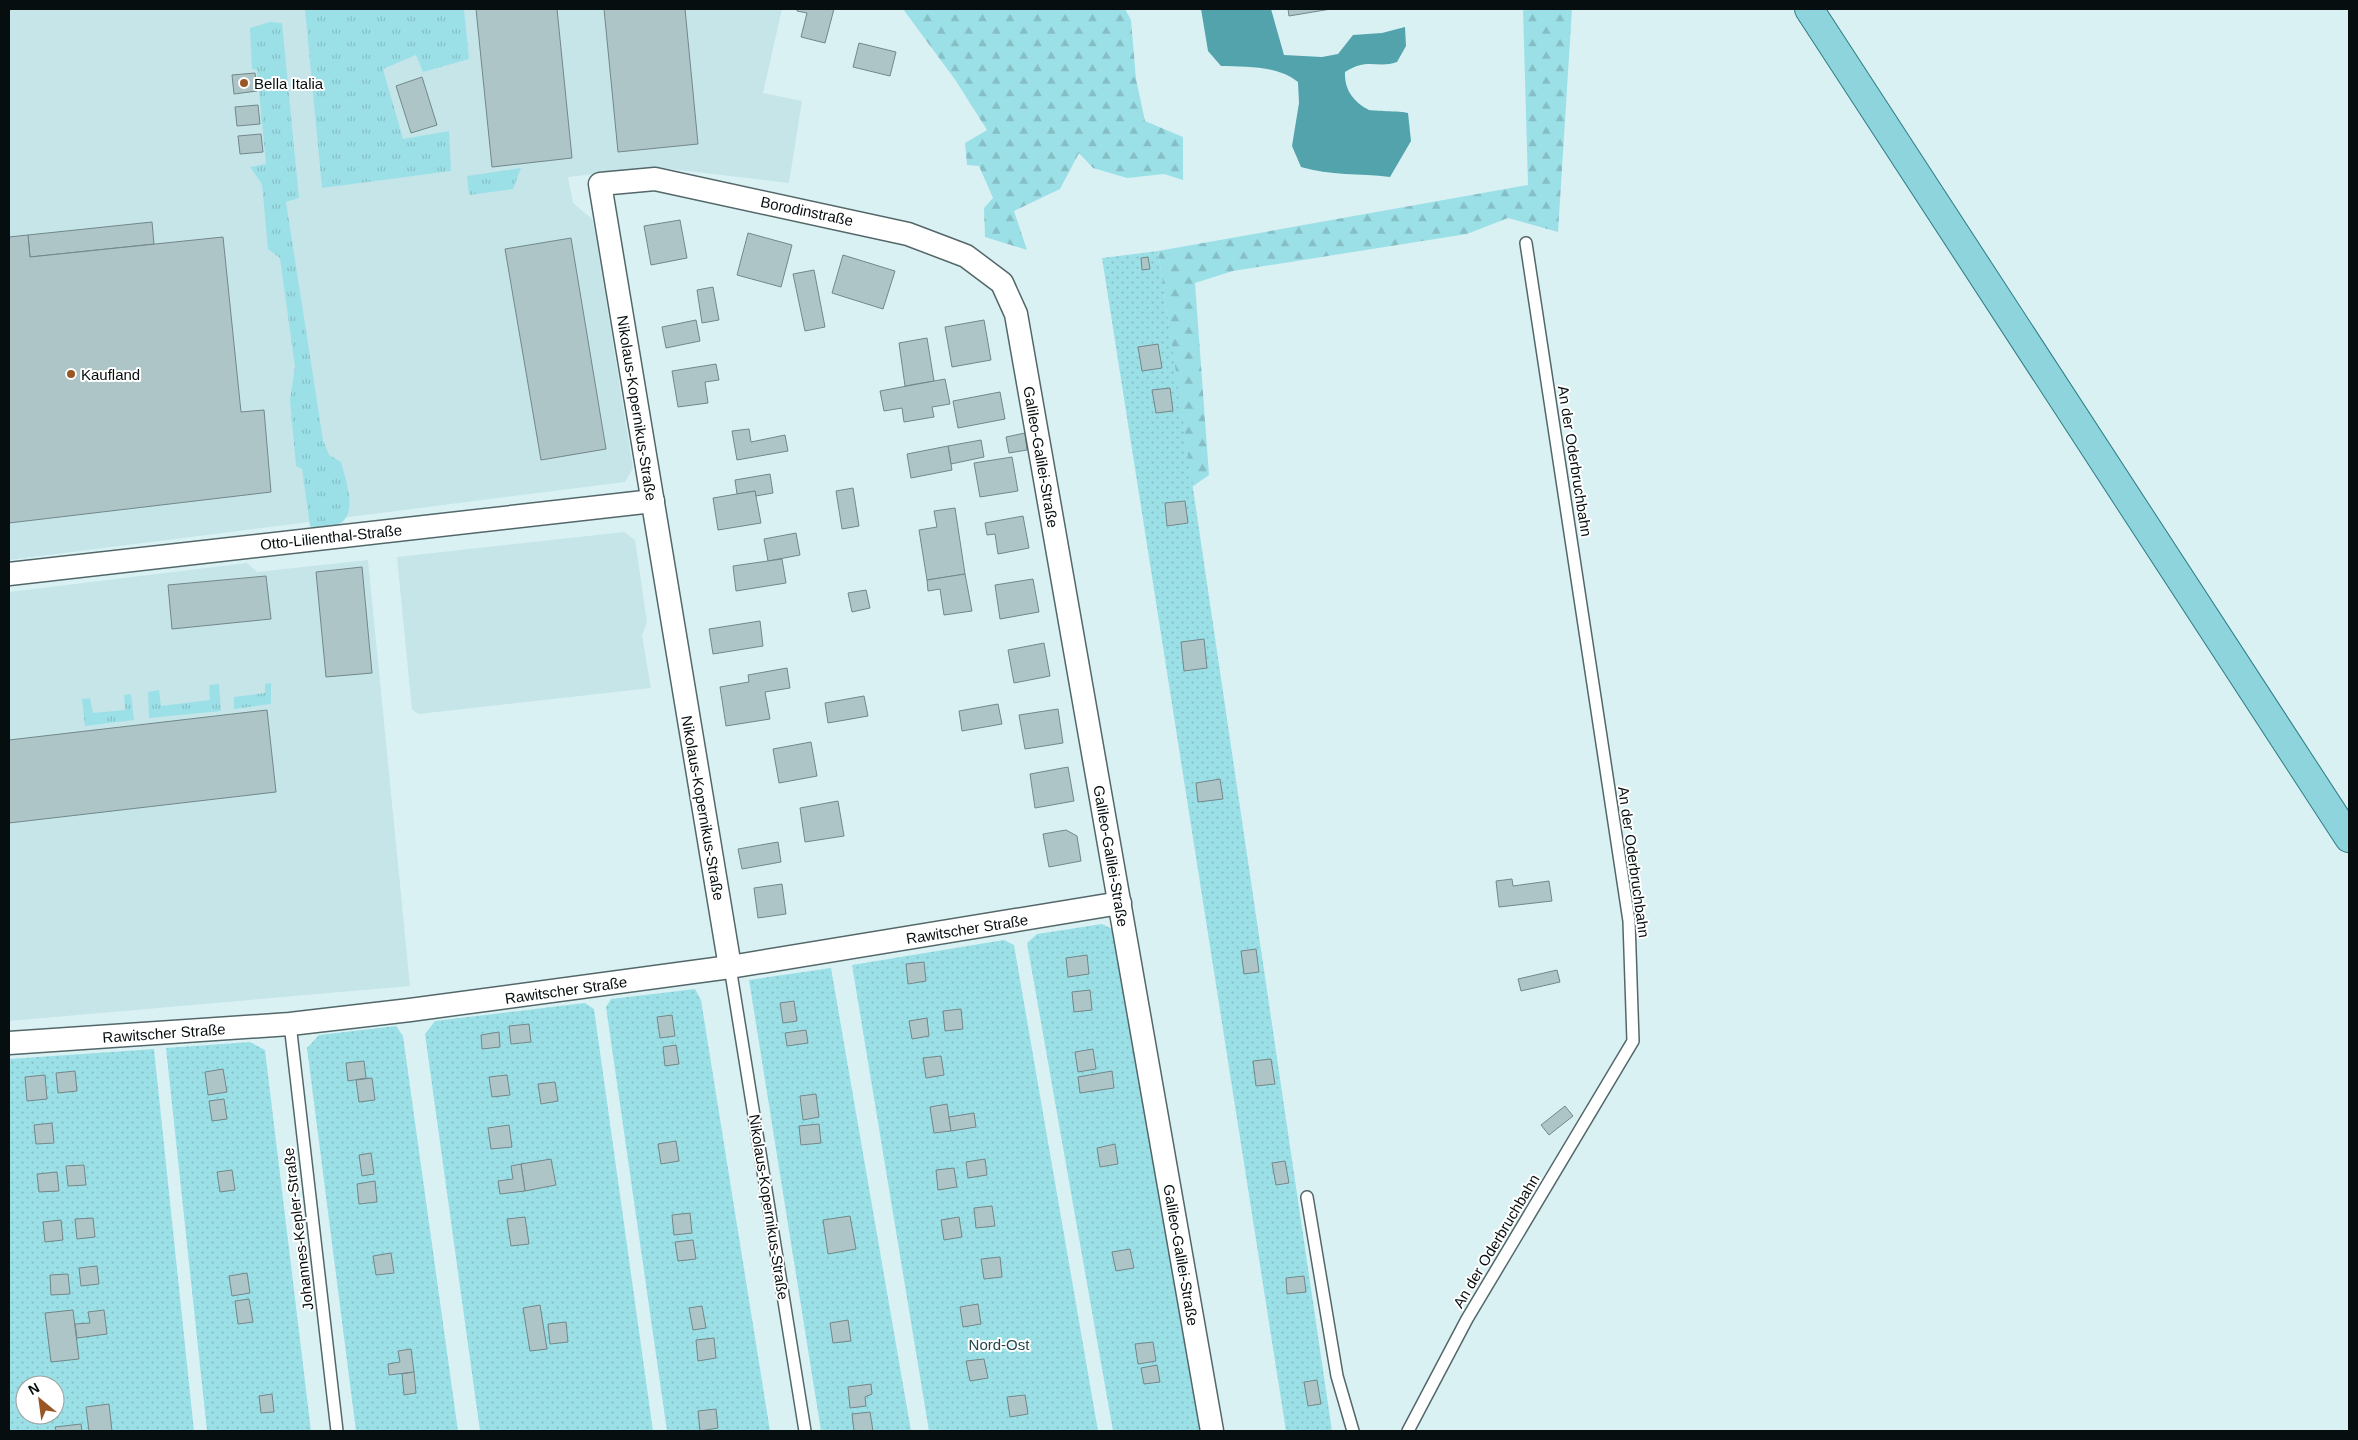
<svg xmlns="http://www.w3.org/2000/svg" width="2358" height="1440" font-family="Arial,sans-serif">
  <defs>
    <pattern id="grass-tufts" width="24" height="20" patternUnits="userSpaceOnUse" patternTransform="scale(1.25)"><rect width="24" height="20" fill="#9ce0e7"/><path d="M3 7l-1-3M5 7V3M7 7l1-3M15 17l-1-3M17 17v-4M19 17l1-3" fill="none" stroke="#85bfc5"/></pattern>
    <pattern id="forest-firs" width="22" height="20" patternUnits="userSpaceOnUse" patternTransform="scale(1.25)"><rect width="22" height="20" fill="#9ce0e7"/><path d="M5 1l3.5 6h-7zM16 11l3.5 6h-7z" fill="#85bfc5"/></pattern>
    <pattern id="park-dots" width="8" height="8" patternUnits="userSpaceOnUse" patternTransform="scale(1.25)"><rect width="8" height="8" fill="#9ce0e7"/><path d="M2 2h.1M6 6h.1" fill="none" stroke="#85bfc5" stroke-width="1.8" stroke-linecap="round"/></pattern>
  </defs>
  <rect width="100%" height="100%" fill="#daf1f4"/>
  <g fill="#c5e5e9">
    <polygon points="9,9 782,9 763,93 802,101 789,183 654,167 568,177 573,203 592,219 596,237 633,468 625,482 9,560"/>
    <polygon points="624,532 635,540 647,622 642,636 651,688 419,714 412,710 397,557"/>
    <polygon points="368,560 410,986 9,1021 9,592 247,563 257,572"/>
  </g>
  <g fill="url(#grass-tufts)">
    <polygon points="305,9 464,9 469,59 423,72 416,55 383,69 403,139 449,131 451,171 322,188"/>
    <path d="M 270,22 L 282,23 L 299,198 L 286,202 L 323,440 L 329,455 L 341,462 C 345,478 358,511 341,523 C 334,527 321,526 313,528 L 310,526 L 302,469 L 296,466 L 290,400 L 295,367 L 280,258 L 268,249 L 262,184 L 250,167 L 266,164 L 257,70 L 252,69 L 250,28 Z"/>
    <polygon points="521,168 513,189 469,195 467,176"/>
    <polygon points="271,683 271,704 234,709 234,697 265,693 265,684"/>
    <polygon points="219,684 221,711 149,718 148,692 159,690 161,706 210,700 209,685"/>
    <polygon points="131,694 134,720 85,726 82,699 90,698 93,713 125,710 124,695"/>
  </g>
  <g fill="url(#forest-firs)">
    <polygon points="903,9 1125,9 1131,20 1136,79 1145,121 1183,137 1183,180 1164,174 1127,178 1093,168 1079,153 1060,189 1014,211 1027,250 985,237 984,208 993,198 979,166 967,165 965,143 987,130 956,81"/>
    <polygon points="1523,9 1572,9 1558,232 1508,218 1467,234 1233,271 1195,283 1209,475 1192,487 1158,251 1528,185"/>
  </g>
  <g fill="url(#park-dots)" fill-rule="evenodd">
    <polygon points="1158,251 1332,1431 1286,1431 1102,258"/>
    <polygon points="1102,924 1114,930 1203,1431 1113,1431 1027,943 1037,934"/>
    <polygon points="1004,940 1014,945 1098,1431 929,1431 852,965"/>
    <polygon points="831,968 911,1431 821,1431 749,980"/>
    <polygon points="695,989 701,1000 770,1431 667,1431 606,1007 611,999"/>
    <polygon points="585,1003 594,1009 653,1431 480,1431 425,1034 435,1021"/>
    <polygon points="396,1026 403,1036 458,1431 356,1431 307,1048 319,1035"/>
    <polygon points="250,1042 265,1050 311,1431 207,1431 166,1048"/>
    <path d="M 154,1049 L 194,1431 L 9,1431 L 9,1059 ZM 25,1385 L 55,1385 L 55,1415 L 25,1415 Z"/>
  </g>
  <path fill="#52a3ac" d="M 1201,9 L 1271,9 L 1284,55 L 1322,57 L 1338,54 L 1353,35 L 1382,33 L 1405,27 L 1406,46 L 1397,62 C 1377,69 1368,57 1345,72 C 1344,89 1353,102 1369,110 C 1372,111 1401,111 1408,113 L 1411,141 L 1390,177 C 1360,173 1330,176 1301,167 L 1292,146 L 1299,103 L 1298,82 C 1277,65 1246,67 1221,66 L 1208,51 Z"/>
  <g fill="#aec5c7" stroke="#728789">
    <polygon points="476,9 557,9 572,158 492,167"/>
    <polygon points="604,9 685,9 698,144 618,152"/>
    <polygon points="797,9 834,9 825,43 801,37 807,13 797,11"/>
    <polygon points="1288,9 1331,9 1289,16"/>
    <polygon points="859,43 896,52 890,76 853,67"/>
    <polygon points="255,73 257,91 234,94 232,75"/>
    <polygon points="422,77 437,125 411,133 396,86"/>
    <polygon points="258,105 260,124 237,126 235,107"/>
    <polygon points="261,134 263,152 240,154 238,136"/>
    <polygon points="680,220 687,258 651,265 644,226"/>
    <polygon points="152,222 154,244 30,257 28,235"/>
    <polygon points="748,233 792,245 781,287 737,275"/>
    <polygon points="28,235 30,257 223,237 241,412 264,410 271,492 9,523 9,237"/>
    <polygon points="571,238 606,449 541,460 505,249"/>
    <polygon points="843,255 895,271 883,309 832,293"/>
    <polygon points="1148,257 1150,269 1142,270 1141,258"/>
    <polygon points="814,270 825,327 805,331 793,274"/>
    <polygon points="713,287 719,320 702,323 697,290"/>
    <polygon points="696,320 700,341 666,348 662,327"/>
    <polygon points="984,320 991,360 952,367 945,327"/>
    <polygon points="927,338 934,381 905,386 899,343"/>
    <polygon points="1158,344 1162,368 1142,371 1138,347"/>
    <polygon points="716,364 719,380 705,382 708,403 678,407 672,371"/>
    <polygon points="945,379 950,404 932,407 934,417 904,422 902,408 884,411 880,391"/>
    <polygon points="1170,388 1173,411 1156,413 1152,390"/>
    <polygon points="1000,392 1005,419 958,428 953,401"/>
    <polygon points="749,429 751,442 785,435 788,451 737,460 732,431"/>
    <polygon points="1025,433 1027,450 1009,453 1006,437"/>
    <polygon points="981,440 984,457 951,464 948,446"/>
    <polygon points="948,446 952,470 911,478 907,454"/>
    <polygon points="1012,457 1018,491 980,497 974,463"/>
    <polygon points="770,474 773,493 756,496 755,491 737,494 735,480"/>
    <polygon points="853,488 859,526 842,529 836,491"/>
    <polygon points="755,491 761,523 718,530 713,498"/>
    <polygon points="1185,501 1188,523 1167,526 1165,503"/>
    <polygon points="955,508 965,574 927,580 919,530 937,527 934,511"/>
    <polygon points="1023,516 1029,548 998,554 995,534 987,535 985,523"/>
    <polygon points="796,533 800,555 768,561 764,539"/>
    <polygon points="782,559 786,583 736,591 733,566"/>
    <polygon points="362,567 372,673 326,677 316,572"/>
    <polygon points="965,574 972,611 944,615 940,589 928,591 927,580"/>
    <polygon points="266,576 271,619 172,629 168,585"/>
    <polygon points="1033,579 1039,612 1000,619 995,585"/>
    <polygon points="866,590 870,608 852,612 848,593"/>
    <polygon points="760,621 763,646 713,654 709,629"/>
    <polygon points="1204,639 1207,668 1184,671 1181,642"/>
    <polygon points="1044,643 1050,676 1014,683 1008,650"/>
    <polygon points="787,668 790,688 765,692 770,719 726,726 720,687 749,682 748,675"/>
    <polygon points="864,696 868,716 828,723 825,703"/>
    <polygon points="998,704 1002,724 962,731 959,711"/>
    <polygon points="1058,709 1063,743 1025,749 1019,715"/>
    <polygon points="267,710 276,792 9,823 9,740"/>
    <polygon points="811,742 817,776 779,783 773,749"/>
    <polygon points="1068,767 1074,801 1035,808 1030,774"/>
    <polygon points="1220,779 1223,799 1198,802 1196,783"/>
    <polygon points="838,801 844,836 805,842 800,808"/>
    <polygon points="1066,830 1077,836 1081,861 1049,867 1043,834"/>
    <polygon points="778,842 781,862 742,869 738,849"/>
    <polygon points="1512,879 1513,886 1549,881 1552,901 1499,907 1496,881"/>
    <polygon points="782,884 786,914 758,918 754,888"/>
    <polygon points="1256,949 1259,972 1244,974 1241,951"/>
    <polygon points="1087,955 1089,974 1068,977 1066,958"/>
    <polygon points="924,962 926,981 908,984 906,964"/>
    <polygon points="1557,970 1560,982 1521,991 1518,979"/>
    <polygon points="1090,990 1092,1010 1074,1012 1072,992"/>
    <polygon points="794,1001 797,1021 783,1023 780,1003"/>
    <polygon points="961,1009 963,1029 945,1031 943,1011"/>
    <polygon points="672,1015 675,1036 660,1038 657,1017"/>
    <polygon points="927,1018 929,1036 912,1039 909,1021"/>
    <polygon points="529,1024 531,1042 511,1044 509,1026"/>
    <polygon points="806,1030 808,1043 787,1046 785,1033"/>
    <polygon points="499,1032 500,1047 482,1049 481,1035"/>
    <polygon points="676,1045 679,1064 665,1066 663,1047"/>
    <polygon points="1093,1049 1096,1069 1078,1072 1075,1052"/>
    <polygon points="941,1056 944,1075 926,1078 923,1058"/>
    <polygon points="1271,1059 1275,1084 1256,1086 1253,1061"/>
    <polygon points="364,1061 366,1078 348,1081 346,1063"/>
    <polygon points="223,1069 227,1092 208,1095 205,1072"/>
    <polygon points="75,1071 77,1091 58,1093 56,1073"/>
    <polygon points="1112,1071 1114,1088 1080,1093 1078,1077"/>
    <polygon points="45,1075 47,1099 27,1101 25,1077"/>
    <polygon points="507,1075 510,1095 492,1097 489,1077"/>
    <polygon points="372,1078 375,1100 359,1102 356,1080"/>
    <polygon points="555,1082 558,1101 541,1104 538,1084"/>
    <polygon points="816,1094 819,1117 803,1120 800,1096"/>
    <polygon points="224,1099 227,1119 212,1121 209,1101"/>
    <polygon points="947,1104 951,1131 934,1133 930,1107"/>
    <polygon points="1565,1106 1573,1116 1549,1135 1541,1125"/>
    <polygon points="974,1113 976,1127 951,1131 949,1117"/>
    <polygon points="52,1123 54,1143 36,1144 34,1125"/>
    <polygon points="819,1124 821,1143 801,1145 799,1126"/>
    <polygon points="509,1125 512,1147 491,1149 488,1128"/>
    <polygon points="676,1141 679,1161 661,1164 658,1144"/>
    <polygon points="1115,1144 1118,1164 1100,1167 1097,1148"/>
    <polygon points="371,1153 374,1174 362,1176 359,1155"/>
    <polygon points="551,1159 556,1185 525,1191 521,1164"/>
    <polygon points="985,1159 987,1175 968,1178 966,1162"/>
    <polygon points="1285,1161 1289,1183 1276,1185 1272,1163"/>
    <polygon points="521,1164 525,1191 500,1194 498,1181 513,1179 511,1166"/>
    <polygon points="84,1165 86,1185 68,1186 66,1166"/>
    <polygon points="954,1168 957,1187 938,1190 936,1170"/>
    <polygon points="232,1170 235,1190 220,1192 217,1172"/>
    <polygon points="57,1172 59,1191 39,1192 37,1174"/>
    <polygon points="375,1181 377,1202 359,1204 357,1184"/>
    <polygon points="992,1206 995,1226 976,1228 974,1208"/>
    <polygon points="690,1213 692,1233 674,1235 672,1215"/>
    <polygon points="850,1216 856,1249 828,1254 823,1220"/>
    <polygon points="525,1217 529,1244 511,1246 507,1219"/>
    <polygon points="959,1217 962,1237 944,1240 941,1220"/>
    <polygon points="93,1218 95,1237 77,1239 75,1219"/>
    <polygon points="61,1220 63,1240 45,1242 43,1222"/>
    <polygon points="693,1240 696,1259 678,1261 675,1242"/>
    <polygon points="1130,1249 1134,1268 1116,1271 1112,1252"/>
    <polygon points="391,1253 394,1273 376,1275 373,1256"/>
    <polygon points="1000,1257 1002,1277 984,1279 981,1259"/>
    <polygon points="97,1266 99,1284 81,1286 79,1268"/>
    <polygon points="247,1273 250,1293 232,1296 229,1276"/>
    <polygon points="68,1274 70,1294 51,1295 50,1275"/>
    <polygon points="1304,1276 1306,1292 1287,1294 1286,1278"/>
    <polygon points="249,1299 253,1322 238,1324 235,1301"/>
    <polygon points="978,1304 981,1324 963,1327 960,1307"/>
    <polygon points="540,1305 547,1349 530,1351 523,1308"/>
    <polygon points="702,1306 706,1328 693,1330 689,1308"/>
    <polygon points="73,1310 79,1359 51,1362 45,1313"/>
    <polygon points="104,1310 107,1334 77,1338 75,1324 90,1323 88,1312"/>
    <polygon points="848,1320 851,1341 833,1343 830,1323"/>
    <polygon points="566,1322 568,1342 550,1344 548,1324"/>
    <polygon points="714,1338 716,1358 698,1361 696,1340"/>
    <polygon points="1153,1342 1156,1361 1138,1364 1135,1344"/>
    <polygon points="411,1349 414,1372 389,1375 388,1364 400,1362 398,1351"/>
    <polygon points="984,1359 988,1378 970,1381 966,1361"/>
    <polygon points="1157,1365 1160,1382 1144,1384 1141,1368"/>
    <polygon points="414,1372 416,1393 404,1395 402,1374"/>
    <polygon points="1317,1380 1321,1404 1308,1406 1304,1382"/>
    <polygon points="871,1384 872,1394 865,1397 866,1406 850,1408 848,1387"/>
    <polygon points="272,1394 274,1412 261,1413 259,1396"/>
    <polygon points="1025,1395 1028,1414 1010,1417 1007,1397"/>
    <polygon points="109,1404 112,1431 89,1431 86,1407"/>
    <polygon points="716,1409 718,1428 700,1431 698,1411"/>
    <polygon points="870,1412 873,1431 854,1431 852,1414"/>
    <polygon points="81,1424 82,1431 56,1431 55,1427"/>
  </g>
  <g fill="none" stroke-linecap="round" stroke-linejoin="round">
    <defs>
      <g id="service">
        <polyline points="730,967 805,1431"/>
        <polyline points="290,1024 337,1431"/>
        <polyline points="1307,1197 1337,1376 1353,1431"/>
        <polyline points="1408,1431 1467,1319 1633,1041 1629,921 1526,243"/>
      </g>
      <g id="minor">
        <polyline points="9,574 653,501"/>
        <polyline points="730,967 600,184 655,179 908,234 966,256 1002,283 1016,314 1212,1431"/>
        <polyline points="9,1043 290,1024 410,1010 730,967 1120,903"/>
      </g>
      <polyline id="primary" points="1809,9 2349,838"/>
    </defs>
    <use href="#service" stroke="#536769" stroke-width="14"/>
    <use href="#minor" stroke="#536769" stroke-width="25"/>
    <use href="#primary" stroke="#2d7c85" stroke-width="30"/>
    <use href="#service" stroke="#fff" stroke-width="11"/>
    <use href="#minor" stroke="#fff" stroke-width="22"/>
    <use href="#primary" stroke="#8ed4dc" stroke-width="28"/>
  </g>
  <g fill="#9a5726" stroke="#fff" stroke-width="2">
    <circle cx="244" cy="83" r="5"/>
    <circle cx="71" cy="374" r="5"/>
  </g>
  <g text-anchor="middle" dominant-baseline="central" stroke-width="4" stroke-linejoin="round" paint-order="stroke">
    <g font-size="15" fill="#070e0f" stroke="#fff" text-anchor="start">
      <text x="254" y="83">Bella Italia</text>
      <text x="81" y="374">Kaufland</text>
    </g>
    <g font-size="15" fill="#070e0f" stroke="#fff">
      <text transform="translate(807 211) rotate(12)">Borodinstraße</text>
      <text transform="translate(637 408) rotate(81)">Nikolaus-Kopernikus-Straße</text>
      <text transform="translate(1041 457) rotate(80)">Galileo-Galilei-Straße</text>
      <text transform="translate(1575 461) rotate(81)">An der Oderbruchbahn</text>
      <text transform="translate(331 537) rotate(-6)">Otto-Lilienthal-Straße</text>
      <text transform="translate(703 808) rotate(80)">Nikolaus-Kopernikus-Straße</text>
      <text transform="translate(1111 856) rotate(80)">Galileo-Galilei-Straße</text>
      <text transform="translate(1634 862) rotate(82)">An der Oderbruchbahn</text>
      <text transform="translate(967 929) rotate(-9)">Rawitscher Straße</text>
      <text transform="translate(566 990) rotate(-8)">Rawitscher Straße</text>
      <text transform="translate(164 1033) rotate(-4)">Rawitscher Straße</text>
      <text transform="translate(769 1207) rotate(81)">Nikolaus-Kopernikus-Straße</text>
      <text transform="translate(298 1229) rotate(-97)">Johannes-Kepler-Straße</text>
      <text transform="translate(1496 1241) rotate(-59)">An der Oderbruchbahn</text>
      <text transform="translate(1181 1255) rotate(80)">Galileo-Galilei-Straße</text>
    </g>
    <g font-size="15" fill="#22484c" stroke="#fff">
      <text x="999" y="1344">Nord-Ost</text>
    </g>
  </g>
  <rect width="2358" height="1440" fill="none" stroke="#070e0f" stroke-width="20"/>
  <g transform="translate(40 1400) rotate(331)"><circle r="24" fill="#ffffff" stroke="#9c9f9f"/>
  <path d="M0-4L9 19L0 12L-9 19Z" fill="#9a5726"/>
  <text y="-8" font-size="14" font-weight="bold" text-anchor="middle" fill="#070e0f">N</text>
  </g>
</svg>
